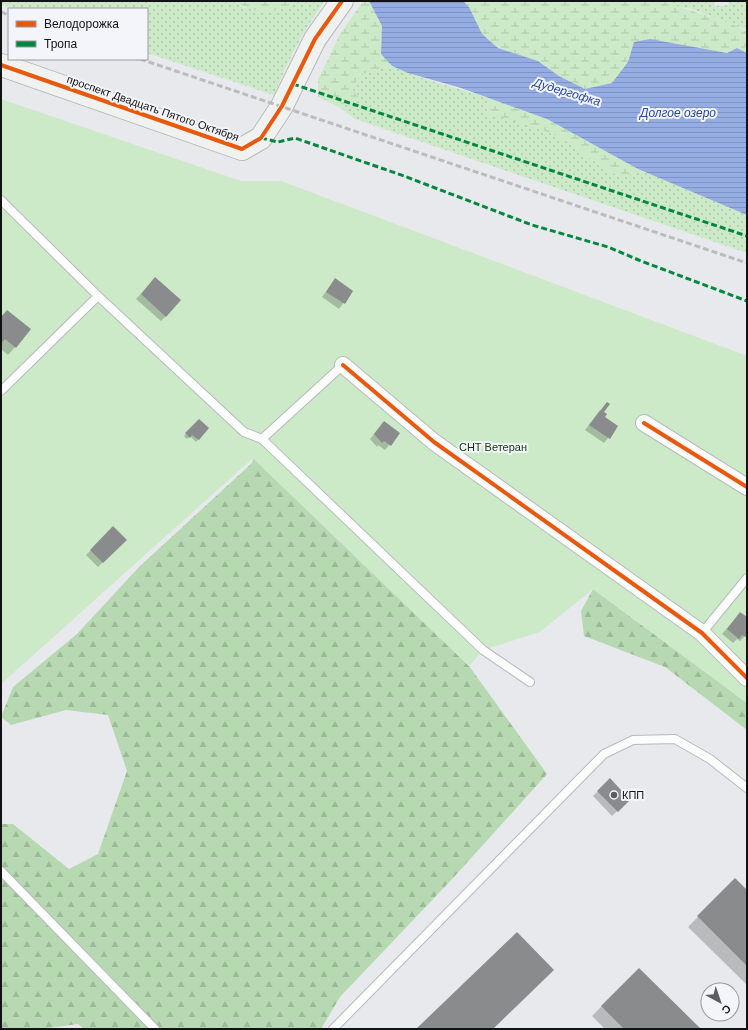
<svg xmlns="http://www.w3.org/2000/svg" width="748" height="1030" font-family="Helvetica,sans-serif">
  <defs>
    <pattern id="grass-dots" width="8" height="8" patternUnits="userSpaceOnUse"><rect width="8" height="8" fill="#cceac7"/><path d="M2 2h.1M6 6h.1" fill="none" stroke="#aec8aa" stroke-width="1.8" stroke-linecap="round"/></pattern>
    <pattern id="forest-firs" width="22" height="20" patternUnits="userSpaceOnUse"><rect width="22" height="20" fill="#b7d9b2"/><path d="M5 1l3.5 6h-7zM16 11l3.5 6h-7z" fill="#9cb998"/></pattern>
    <pattern id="wetland-marsh" width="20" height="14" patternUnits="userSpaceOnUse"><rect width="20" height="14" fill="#cceac7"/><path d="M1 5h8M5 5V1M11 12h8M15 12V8" fill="none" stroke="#aec8aa"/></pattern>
    <pattern id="water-rules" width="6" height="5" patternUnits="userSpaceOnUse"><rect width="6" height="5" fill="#95ade3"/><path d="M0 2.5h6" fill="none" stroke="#7f94c2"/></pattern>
  </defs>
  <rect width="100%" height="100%" fill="#e7e9ec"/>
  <g fill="url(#grass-dots)">
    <path d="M 1,1 L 234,1 L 244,8 L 288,7 L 296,1 L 325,1 C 303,30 288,61 274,95 L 147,53 L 147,9 L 17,9 L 1,4 Z"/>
    <polygon points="661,1 714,1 715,6 729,5 728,1 747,1 747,30 691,9 674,6"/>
    <path d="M 392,66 C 423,81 458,87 491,99 L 486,113 C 510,120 535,125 557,136 C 581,148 599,169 624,178 L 638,169 L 747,215 L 747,253 L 355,119 L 339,107 L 361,100 L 352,89 L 360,75 Z"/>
  </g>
  <g fill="url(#forest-firs)">
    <polygon points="253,458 469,666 547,774 454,877 340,997 321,1029 84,1029 78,1024 41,1029 1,1029 1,824 13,824 69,869 98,854 127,771 108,715 66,710 11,725 1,717 13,687 77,634 139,567 252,463"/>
    <polygon points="593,589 747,703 747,730 665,667 584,636 581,611"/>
  </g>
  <g fill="url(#wetland-marsh)">
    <path d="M 234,1 L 296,1 C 278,16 253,14 234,1 Z"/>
    <polygon points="363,1 369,1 382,26 381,54 392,66 360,75 352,89 361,100 339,107 318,97 318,80 339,36"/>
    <polygon points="463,1 661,1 730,23 747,32 747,53 737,48 727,53 702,49 628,62 612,83 585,89 559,76 538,61 498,48 482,34 469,7"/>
    <path d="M 491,99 L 547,119 L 638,169 L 624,178 C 599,169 581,148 557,136 C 535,125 510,120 486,114 Z"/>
  </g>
  <polygon fill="#cceac7" points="1,99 241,181 281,181 747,356 747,703 593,589 540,632 483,650 469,666 253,458 1,684"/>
  <polygon fill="url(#water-rules)" points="369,1 463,1 469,7 482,34 498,48 538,61 559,76 585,89 612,83 628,62 634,42 650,39 727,53 737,48 747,53 747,215 638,169 547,119 461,88 408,73 392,66 381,54 382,26"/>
  <g fill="#0003">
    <polygon points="335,279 352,291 339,309 322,297"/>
    <polygon points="151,283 166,316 161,321 136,299"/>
    <polygon points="1,317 30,330 8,355 1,349"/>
    <polygon points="600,410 603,412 603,417 617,427 604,443 585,430"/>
    <polygon points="199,420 208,428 196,442 190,436 187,439 184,436"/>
    <polygon points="384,422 399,433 385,450 378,445 377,447 370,439"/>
    <polygon points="113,528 125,540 98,567 86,555"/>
    <polygon points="740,613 747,618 747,634 740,641 737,639 733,643 722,634"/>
    <polygon points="610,780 629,800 612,816 593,796"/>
    <polygon points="735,879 747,891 747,985 688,927"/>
    <polygon points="639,969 699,1029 605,1029 592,1016"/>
  </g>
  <g fill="#8a8b8d">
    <polygon points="155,277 181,300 166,317 141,294"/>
    <polygon points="335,278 353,291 345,304 326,292"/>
    <polygon points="7,310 31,329 16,348 5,339 1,344 1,317"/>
    <polygon points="607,402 610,404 604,412 607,414 605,417 618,426 610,439 589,425"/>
    <polygon points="199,419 209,428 199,440 192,435 190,438 185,433"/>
    <polygon points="384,421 400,433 391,446 384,441 382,443 374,434"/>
    <polygon points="113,526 127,540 103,563 90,550"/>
    <polygon points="740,612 747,617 747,636 746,637 742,635 739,639 727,629"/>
    <polygon points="610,778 630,800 618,812 597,791"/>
    <polygon points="735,878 747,890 747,966 697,916"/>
    <polygon points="517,932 554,970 493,1029 416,1029"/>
    <polygon points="639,968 701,1029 624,1029 601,1006"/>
  </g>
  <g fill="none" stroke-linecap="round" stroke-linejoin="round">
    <defs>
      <g id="lane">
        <polyline points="1,200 98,296 244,432 262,439 483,650 530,682"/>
        <polyline points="1,391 98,296"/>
        <polyline points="262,439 343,365"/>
        <polyline points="702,633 747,578"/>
        <polyline points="1,871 155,1029"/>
        <polyline points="333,1029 604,754 633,740 675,739 710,759 747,788"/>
      </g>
      <g id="street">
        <polyline points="343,365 434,442 702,633 747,678"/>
        <polyline points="644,423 747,487"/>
      </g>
      <polyline id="secondary" points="1,65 242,149 261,138 282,106 315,39 342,1"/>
    </defs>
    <use href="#lane" stroke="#b8babc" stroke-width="10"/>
    <use href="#street" stroke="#b8babc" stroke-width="18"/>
    <use href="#secondary" stroke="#b8babc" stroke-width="24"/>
    <use href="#lane" stroke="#fbfcfc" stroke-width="8"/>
    <use href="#street" stroke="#fbfcfc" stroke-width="16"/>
    <use href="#secondary" stroke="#eff2ef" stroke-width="22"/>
    <g stroke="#bcbcbd" stroke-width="3" stroke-dasharray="6 3" stroke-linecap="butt">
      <polyline points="1,12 9,15"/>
      <polyline points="140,59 747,263"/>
    </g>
    <g stroke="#00873e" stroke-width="3" stroke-dasharray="6 3" stroke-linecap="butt">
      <polyline points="293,84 747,236"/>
      <polyline points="261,138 278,142 295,138 404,176 532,225 608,247 641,261 747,301"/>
    </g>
    <defs>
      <g id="cycleway">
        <polyline points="1,65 242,149 261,138 282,106 315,39 342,1"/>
        <polyline points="343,365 434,442 702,633 747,678"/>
        <polyline points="644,423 747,487"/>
      </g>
    </defs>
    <use href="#cycleway" stroke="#f3f5fb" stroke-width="6"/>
    <use href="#cycleway" stroke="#e8590c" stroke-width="4"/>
  </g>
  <circle fill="#5d5d60" stroke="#f3f5fb" stroke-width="1.5" cx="614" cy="795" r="4"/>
  <g text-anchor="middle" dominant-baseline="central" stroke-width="4" stroke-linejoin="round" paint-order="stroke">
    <g font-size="11" fill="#121214" stroke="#f3f5fb">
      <text transform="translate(153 108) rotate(19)">проспект Двадцать Пятого Октября</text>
    </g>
    <g font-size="11" fill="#0d3602" stroke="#f3f5fb">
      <text x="493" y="447">СНТ Ветеран</text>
    </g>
    <g font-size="11" fill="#121214" stroke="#f3f5fb" text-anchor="start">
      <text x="622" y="795">КПП</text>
    </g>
    <g font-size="12" font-style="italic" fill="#26469f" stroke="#f3f5fb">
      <text transform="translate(567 92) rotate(17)">Дудергофка</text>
      <text x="678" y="113">Долгое озеро</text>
    </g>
  </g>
  <rect width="748" height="1030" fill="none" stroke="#121214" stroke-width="4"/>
  <rect x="8" y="8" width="140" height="52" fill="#f3f5fb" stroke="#999a9f"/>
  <rect x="16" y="21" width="20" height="6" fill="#e8590c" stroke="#999a9f"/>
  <text x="44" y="28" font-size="12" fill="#121214">Велодорожка</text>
  <rect x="16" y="41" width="20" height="6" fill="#00873e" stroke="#999a9f"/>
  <text x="44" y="48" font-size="12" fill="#121214">Тропа</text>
  <g transform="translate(720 1002) rotate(140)"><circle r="19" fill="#f3f5fb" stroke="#999a9f"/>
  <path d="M0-3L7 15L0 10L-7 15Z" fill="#5d5d60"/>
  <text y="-6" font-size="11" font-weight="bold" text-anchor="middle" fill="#121214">С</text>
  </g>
</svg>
